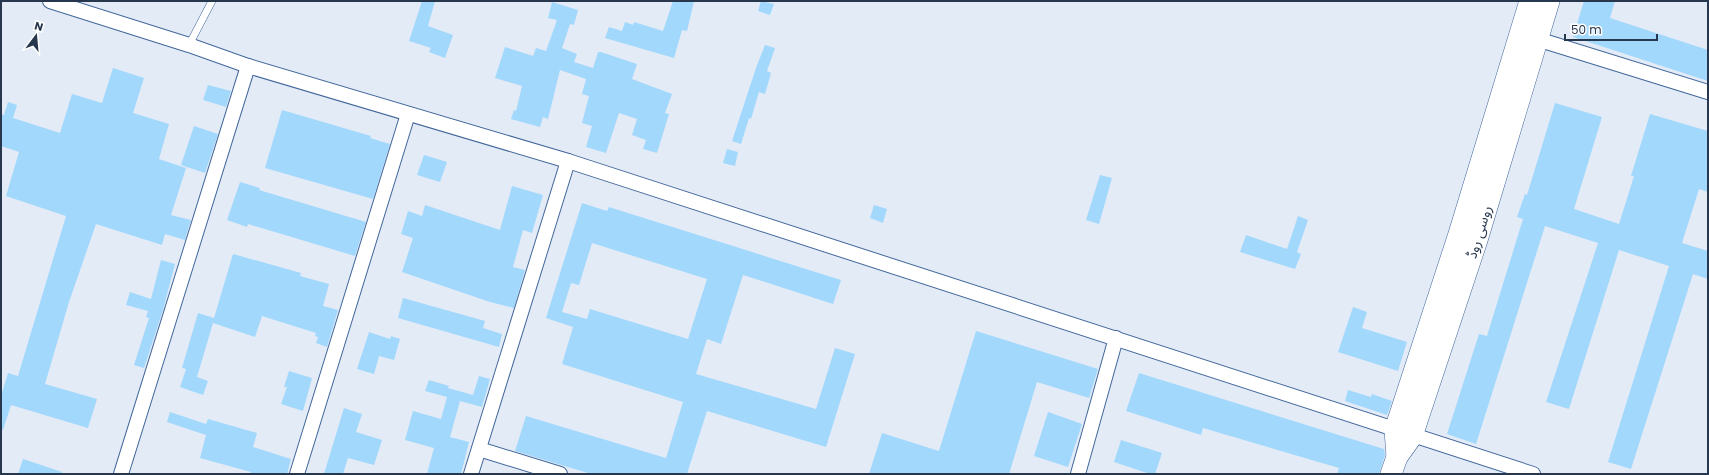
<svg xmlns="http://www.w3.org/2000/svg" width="1709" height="475" font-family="Poppins,'Noto Sans Arabic',sans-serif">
  <rect width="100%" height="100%" fill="#e3ebf7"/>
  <g fill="#a2d8fc" fill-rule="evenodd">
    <polygon points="422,1 435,1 428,26 453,35 445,58 429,52 431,48 409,41"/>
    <polygon points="673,1 694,1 687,31 682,30 674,58 605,38 609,27 622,31 625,22 633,25 634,22 663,31"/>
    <polygon points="761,1 774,4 770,15 758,11"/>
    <polygon points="1584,1 1615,1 1610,18 1708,50 1708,81 1573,37"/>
    <polygon points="552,2 578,10 574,25 570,24 562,48 577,54 574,62 593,68 598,52 601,52 637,64 632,79 672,94 665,113 669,114 657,153 643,149 646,140 632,135 637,119 619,113 606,153 586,147 592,126 582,123 589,96 582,94 586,79 560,70 548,119 543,117 540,127 511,119 514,110 516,111 522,86 495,78 505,47 533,56 536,48 546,51 557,20 548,18"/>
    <polygon points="765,45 775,48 767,71 771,73 765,94 759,92 751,119 749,118 741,144 732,141 756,68"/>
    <polygon points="113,68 144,78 133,113 169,124 159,159 186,168 171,215 191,220 188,229 185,240 165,234 162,245 96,224 69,302 45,384 97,399 88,428 11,405 3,430 1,429 1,396 8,373 18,376 66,216 6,196 19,152 1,146 1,114 4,115 8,102 17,105 13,118 60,133 72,94 102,103"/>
    <polygon points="208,85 231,91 226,107 203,100"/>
    <polygon points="1555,103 1602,117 1574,209 1619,224 1634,176 1631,176 1650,114 1708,131 1708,192 1699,189 1682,243 1708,251 1708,279 1693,274 1631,469 1608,462 1669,266 1619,250 1569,409 1546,402 1598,243 1545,226 1476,444 1447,434 1479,334 1487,336 1523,219 1517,217 1525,194 1527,195"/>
    <polygon points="282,110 371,136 370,138 390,144 373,199 265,168"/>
    <polygon points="194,126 218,134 205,173 181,165"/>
    <polygon points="727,149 738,152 735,166 723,163"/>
    <polygon points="424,155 447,162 440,182 417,175"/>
    <polygon points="1100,175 1112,178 1099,224 1086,220"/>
    <polygon points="240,182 260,188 259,190 366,222 355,256 248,224 247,227 227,220"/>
    <polygon points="512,186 543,195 532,233 523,230 513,267 525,270 514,308 490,302 402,272 413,238 401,234 408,211 422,216 425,205 500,230"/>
    <path d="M 582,203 L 607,211 L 609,207 L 841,280 L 833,304 L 743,275 L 721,344 L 707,339 L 696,374 L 816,409 L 835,348 L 855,354 L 826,447 L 707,411 L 687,474 L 591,474 L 515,451 L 526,416 L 666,458 L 683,402 L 562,364 L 573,327 L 546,318 ZM 592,243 L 707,279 L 688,339 L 590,309 L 587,319 L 562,312 L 571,283 L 579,285 Z"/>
    <polygon points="874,205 887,209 883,223 870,218"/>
    <polygon points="1298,216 1308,220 1297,252 1301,254 1295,269 1240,252 1246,235 1287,249"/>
    <polygon points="233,254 301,273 300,276 329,284 323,306 338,310 327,347 316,343 318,337 315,336 316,333 262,316 255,337 213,323 197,377 208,381 203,395 180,387 186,369 182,368 198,313 214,318"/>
    <polygon points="161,260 175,264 163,310 144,368 134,365 149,318 146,317 148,311 126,305 130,292 151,299"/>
    <polygon points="403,298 485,321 483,328 502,334 499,347 398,318"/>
    <polygon points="1353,307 1367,312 1362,328 1407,342 1398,371 1338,352"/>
    <polygon points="976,331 1098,369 1089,398 1037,382 1009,474 869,474 882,433 939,451"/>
    <polygon points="369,332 390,339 391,336 400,339 394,360 379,356 374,374 357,369"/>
    <polygon points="289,371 312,378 303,411 281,404 287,387 284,387"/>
    <polygon points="1139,373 1384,449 1385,455 1379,474 1337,474 1339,468 1203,428 1201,435 1126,411"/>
    <polygon points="479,376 490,379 482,407 460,401 450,437 469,442 461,474 427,474 434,448 405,440 413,411 441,419 447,397 425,391 429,380 449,386 448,388 473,395"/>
    <polygon points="1348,390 1371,397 1372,394 1392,401 1387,415 1345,401"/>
    <polygon points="344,408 362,414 356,432 382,440 374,465 348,458 343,474 324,474"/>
    <polygon points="170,412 206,424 208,419 257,433 253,447 291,459 287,474 250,474 251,472 200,458 206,435 167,422"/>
    <polygon points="1048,412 1082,424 1068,467 1034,456"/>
    <polygon points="1121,440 1162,453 1155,474 1150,474 1114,462"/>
    <polygon points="23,459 62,472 62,474 18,474"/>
  </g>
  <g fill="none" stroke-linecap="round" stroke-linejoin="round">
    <defs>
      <polyline id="lane" points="189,45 212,1"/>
      <g id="street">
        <polyline points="50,1 189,45 248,66 568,161 1533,474"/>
        <polyline points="1537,39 1708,92"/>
        <polyline points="479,449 560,474"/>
        <polyline points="121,474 248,66"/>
        <polyline points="297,474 408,114"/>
        <polyline points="471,474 568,161"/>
        <polyline points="1078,474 1116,338"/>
      </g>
      <g id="secondary">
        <polyline points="1397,457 1395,430 1459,234 1530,1"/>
        <polyline points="1391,474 1397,457 1412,436 1477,240 1549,1"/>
      </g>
    </defs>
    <use href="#lane" stroke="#42679b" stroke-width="8"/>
    <use href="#street" stroke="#42679b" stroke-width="16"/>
    <use href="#secondary" stroke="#42679b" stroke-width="22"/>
    <use href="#lane" stroke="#fff" stroke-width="7"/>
    <use href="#street" stroke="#fff" stroke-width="14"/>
    <use href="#secondary" stroke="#fff" stroke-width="21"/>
  </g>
  <g text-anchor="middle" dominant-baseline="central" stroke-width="3" stroke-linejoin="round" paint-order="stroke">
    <g font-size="14" fill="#27374e" stroke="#fff">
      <text transform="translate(1479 232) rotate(-73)">روسی روڈ</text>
    </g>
  </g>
  <rect width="1709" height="475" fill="none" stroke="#27374e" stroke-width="4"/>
  <g transform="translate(36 36) rotate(16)" stroke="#ffffff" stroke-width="3" paint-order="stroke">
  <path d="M0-3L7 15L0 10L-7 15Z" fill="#27374e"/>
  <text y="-6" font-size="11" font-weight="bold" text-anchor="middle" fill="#27374e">N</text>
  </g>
  <path d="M1565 34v6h92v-6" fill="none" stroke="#27374e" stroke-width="2"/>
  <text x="1571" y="34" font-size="12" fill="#27374e" stroke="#ffffff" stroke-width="3" paint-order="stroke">50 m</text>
</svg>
